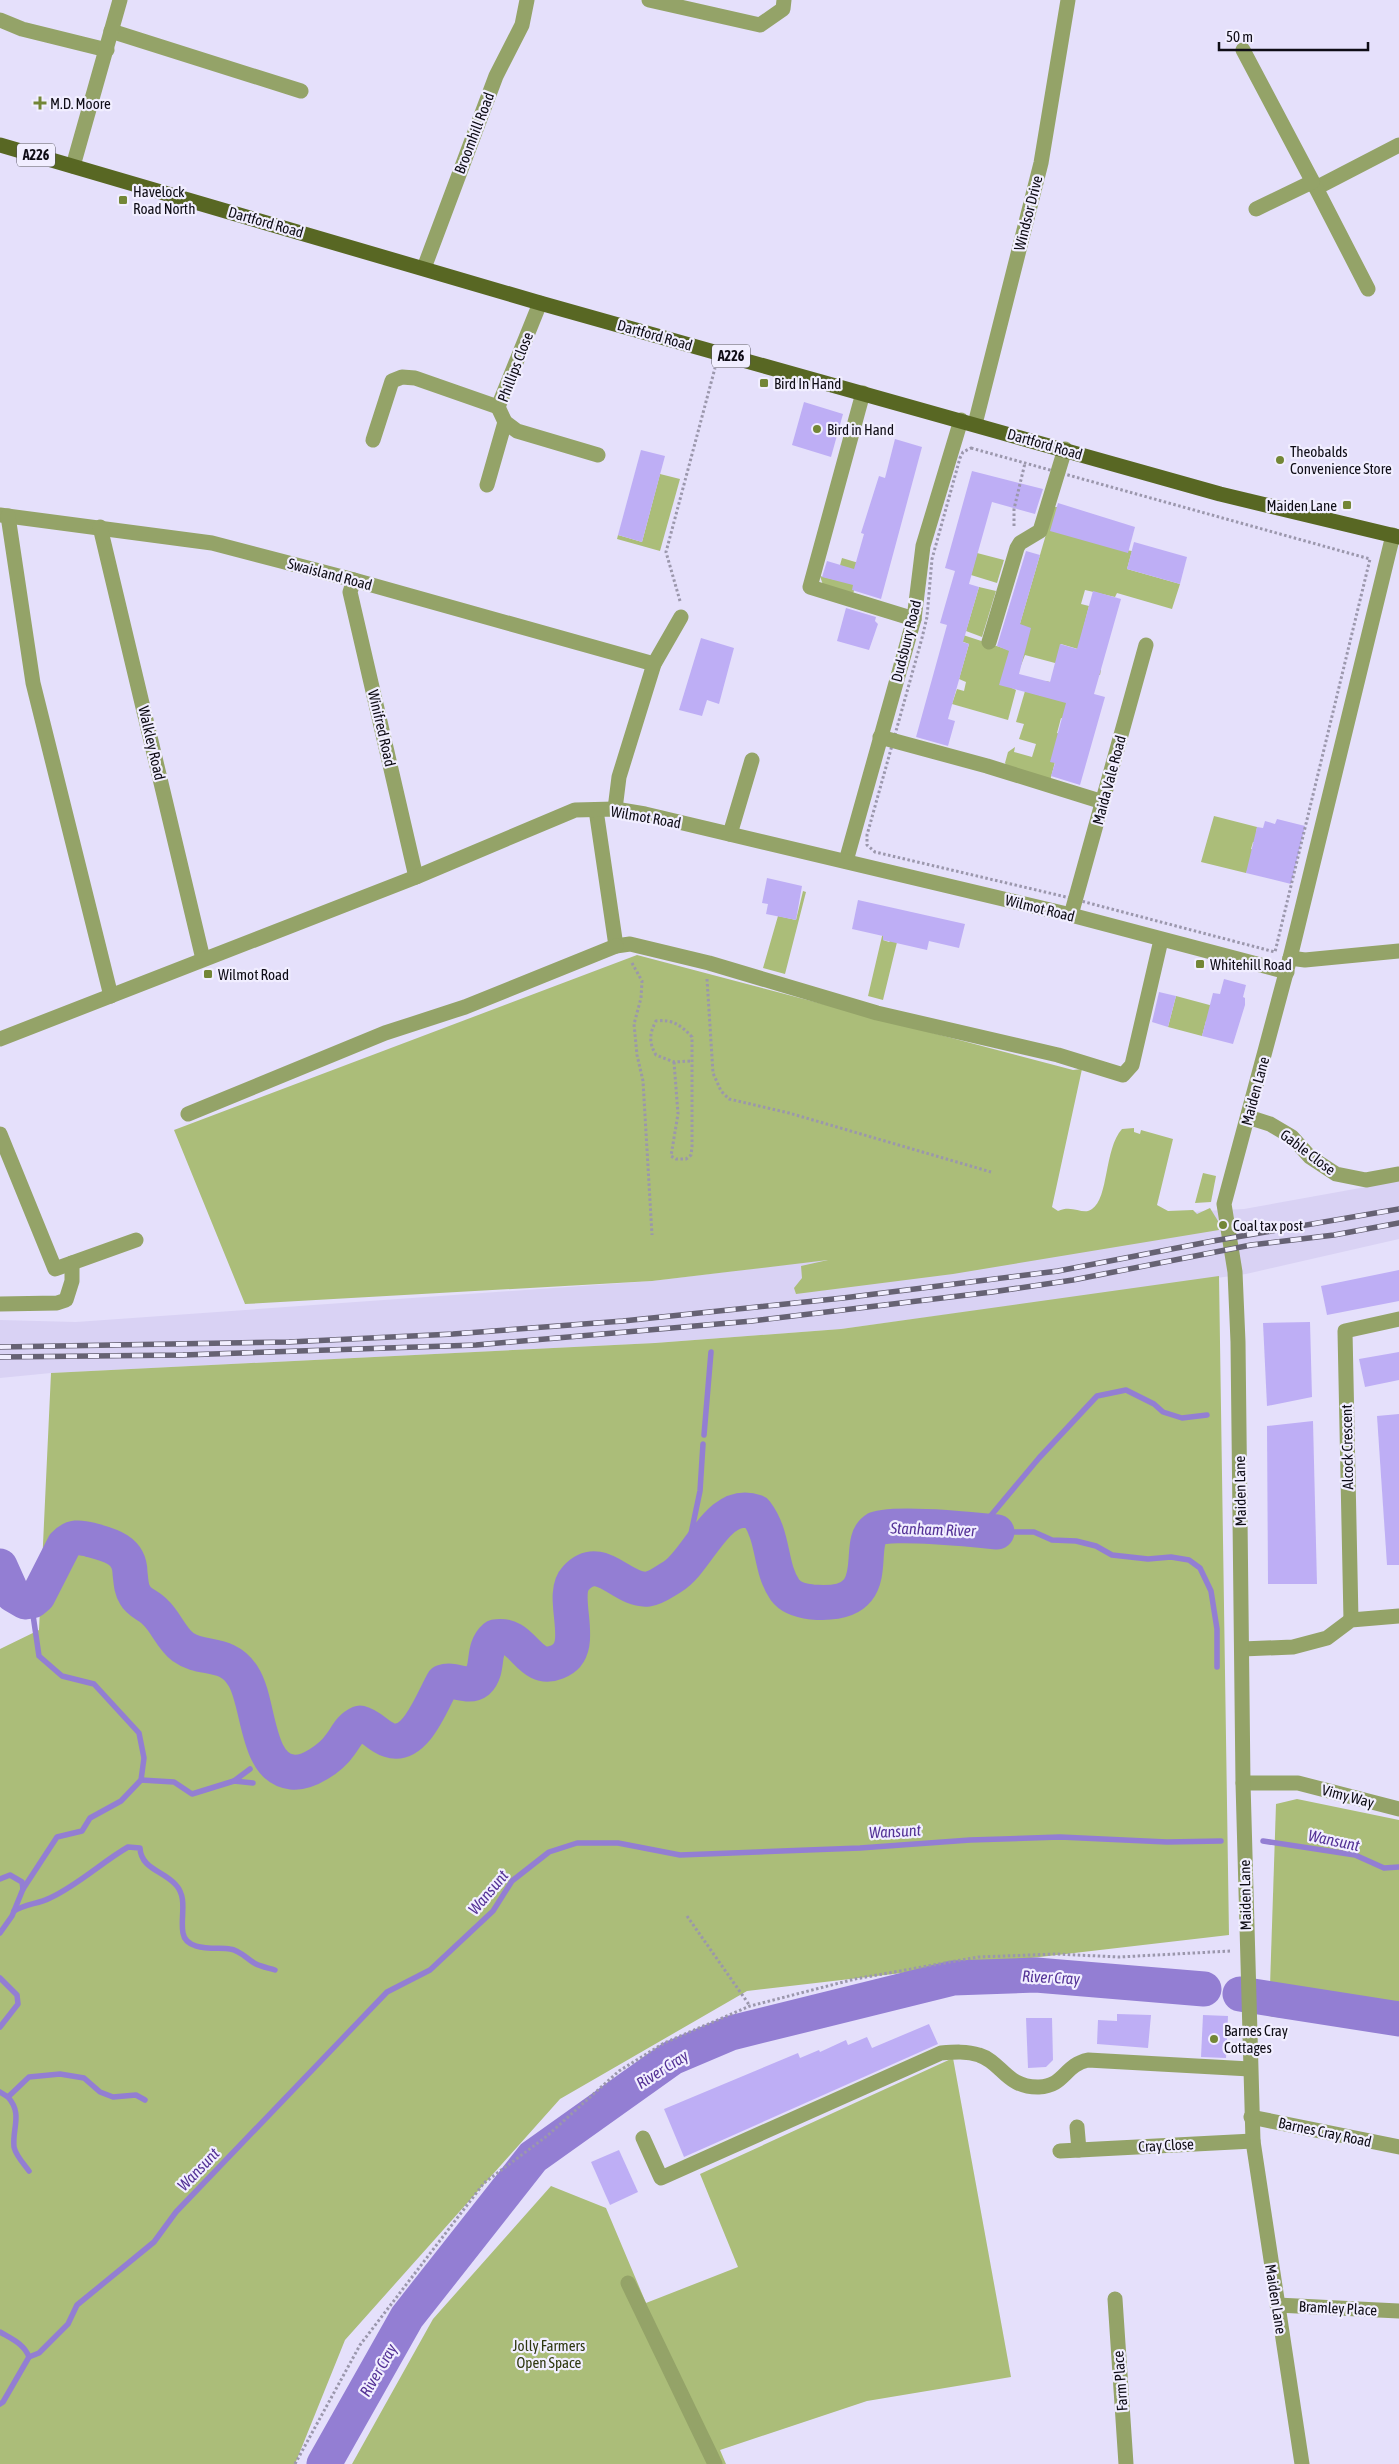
<svg xmlns="http://www.w3.org/2000/svg" width="1399" height="2464" font-family="'Asap Condensed',sans-serif">
  <rect width="100%" height="100%" fill="#e5e0fb"/>
  <polygon fill="#d9d2f4" points="1399,1181 1399,1239 1246,1274 841,1329 655,1343 51,1373 0,1378 0,1320 76,1322 652,1281 1043,1233 1202,1211 1244,1209"/>
  <g fill="#abbd79">
    <polygon points="660,474 680,479 660,551 617,539 618,535 642,542"/>
    <polygon points="1054,507 1060,507 1125,550 1132,551 1127,569 1180,584 1172,609 1117,593 1115,597 1085,590 1081,604 1089,606 1078,649 1061,644 1057,658 1101,670 1100,675 1025,655 1012,688 1016,690 1008,720 952,704 957,689 964,691 966,682 959,679 969,644 961,641 963,635 1012,651"/>
    <polygon points="977,553 1004,560 997,583 971,575"/>
    <polygon points="842,558 862,564 853,594 824,588 820,576 836,580"/>
    <polygon points="979,587 996,591 982,637 966,631"/>
    <polygon points="1046,681 1074,688 1067,720 1061,718 1057,733 1069,737 1055,762 1050,781 1007,766 1005,763 1008,752 1015,747 1014,752 1032,757 1036,744 1019,739 1024,724 1016,722 1025,691 1042,696"/>
    <polygon points="1214,816 1257,827 1256,834 1270,846 1253,842 1251,849 1257,851 1246,873 1201,862"/>
    <polygon points="803,891 806,892 785,974 763,968 778,916 796,920"/>
    <polygon points="883,932 883,940 889,942 899,934 883,1000 868,996"/>
    <path d="M 637,955 L 1073,1070 L 1082,1069 L 1052,1207 L 1058,1211 C 1073,1204 1083,1216 1092,1209 C 1109,1198 1104,1149 1122,1129 L 1134,1128 L 1134,1132 L 1140,1134 L 1141,1130 L 1173,1139 L 1157,1205 L 1168,1211 L 1193,1210 L 1197,1214 L 1210,1208 L 1218,1221 L 1219,1230 L 953,1274 L 796,1294 L 794,1288 L 802,1278 L 801,1266 L 828,1260 L 652,1281 L 245,1304 L 174,1130 Z"/>
    <polygon points="1176,996 1217,1007 1213,1023 1206,1021 1202,1036 1168,1027"/>
    <polygon points="1203,1173 1216,1176 1211,1202 1195,1203"/>
    <polygon points="1219,1276 1229,1935 747,1991 560,2099 345,2340 295,2464 0,2464 0,1649 39,1630 51,1373 655,1343 841,1329"/>
    <polygon points="1297,1799 1399,1820 1399,2033 1269,2016 1276,1804"/>
    <polygon points="953,2058 1011,2377 867,2401 720,2450 726,2464 352,2464 433,2319 551,2186 606,2208 646,2303 738,2267 700,2174"/>
  </g>
  <g fill="none" stroke-linecap="round" stroke-linejoin="round">
    <g stroke="#937ed3" stroke-width="5.5">
      <polyline points="704,1435 711,1352"/>
      <polyline points="973,1529 983,1525 1039,1458 1097,1396 1126,1390 1154,1404 1163,1412 1182,1418 1207,1415"/>
      <polyline points="997,1532 1034,1532 1052,1540 1076,1541 1096,1546 1112,1555 1148,1559 1171,1557 1189,1560 1200,1568 1211,1591 1217,1629 1217,1667"/>
      <polyline points="689,1561 688,1548 700,1491 703,1444"/>
      <polyline points="141,1780 174,1782 192,1794 234,1781 253,1783"/>
      <polyline points="234,1781 250,1769"/>
      <polyline points="1263,1841 1355,1855 1384,1868 1399,1867"/>
      <polyline points="0,1879 10,1875 22,1882 23,1889"/>
      <path d="M 14,1911 C 25,1904 38,1904 50,1898 C 78,1885 102,1862 128,1847 L 140,1848 C 141,1869 164,1871 176,1885 C 188,1898 180,1918 183,1933 C 186,1952 217,1947 230,1949 C 240,1950 248,1960 256,1964 C 262,1967 269,1968 275,1970"/>
      <polyline points="0,1933 12,1916 23,1889 57,1837 82,1831 90,1818 121,1801 141,1780 144,1758 139,1733 94,1684 62,1676 39,1656 33,1615"/>
      <polyline points="0,1978 17,1995 18,2004 0,2027"/>
      <polyline points="0,2092 8,2097 29,2077 60,2074 84,2078 100,2092 113,2097 136,2095 145,2100"/>
      <path d="M 8,2097 C 23,2114 12,2128 14,2147 C 16,2156 24,2164 29,2171"/>
      <path d="M 0,2332 C 12,2339 24,2344 29,2357"/>
      <polyline points="0,2404 3,2402 29,2357 39,2353 68,2324 77,2305 154,2242 176,2212 387,1992 430,1970 493,1911 512,1881 549,1852 577,1843 618,1843 680,1855 860,1848 970,1840 1060,1837 1167,1842 1221,1841"/>
    </g>
    <g stroke="#937ed3" stroke-width="35">
      <path d="M 0,1566 L 13,1595 L 25,1602 L 32,1601 L 38,1596 L 64,1545 C 72,1536 80,1537 91,1540 C 110,1545 130,1550 130,1573 C 131,1581 131,1589 135,1595 C 140,1604 149,1605 155,1612 C 166,1622 171,1638 183,1647 C 202,1661 227,1650 243,1676 C 260,1702 255,1768 292,1772 C 308,1774 331,1758 340,1745 C 347,1736 349,1728 360,1723 C 372,1726 377,1736 389,1740 C 416,1749 432,1701 443,1682 C 454,1678 468,1689 478,1681 C 490,1669 481,1649 495,1637 C 524,1631 528,1674 557,1662 C 590,1650 558,1597 576,1578 C 601,1551 622,1592 648,1589 C 656,1588 665,1581 672,1577 C 699,1561 717,1498 756,1512 C 775,1537 769,1567 785,1590 C 791,1598 803,1601 812,1602 C 891,1609 852,1543 876,1529 C 889,1521 978,1530 997,1532"/>
      <polyline points="1240,1994 1399,2019"/>
      <polyline points="324,2464 407,2317 533,2157 672,2058 731,2033 953,1978 1036,1975 1204,1989"/>
    </g>
  </g>
  <g fill="#beaef5">
    <polygon points="804,402 843,414 831,457 792,445"/>
    <polygon points="895,439 922,447 881,599 852,590 853,585 822,577 827,561 854,569 864,534 861,533 879,476 885,478"/>
    <polygon points="641,450 665,456 642,542 618,535"/>
    <polygon points="972,471 1043,489 1035,514 992,502 969,584 979,587 963,642 969,644 948,719 955,721 948,746 916,737 947,625 940,623 955,571 945,568"/>
    <polygon points="1058,503 1135,527 1128,553 1050,531"/>
    <polygon points="1134,542 1187,557 1180,584 1127,569"/>
    <polygon points="1026,551 1040,555 1020,624 1031,628 1019,674 1050,682 1060,644 1077,649 1093,591 1121,599 1094,694 1105,697 1080,785 1051,776 1055,763 1050,762 1066,703 999,685 1009,651 997,646"/>
    <polygon points="846,608 876,617 875,621 878,624 869,650 837,641"/>
    <polygon points="701,638 734,648 719,704 707,700 702,716 679,710"/>
    <polygon points="1277,819 1305,826 1291,884 1246,873 1257,827 1263,828 1265,821 1275,824"/>
    <polygon points="767,878 802,886 796,920 766,914 768,904 762,903"/>
    <polygon points="858,900 965,924 959,948 929,941 927,950 883,940 883,936 852,929"/>
    <polygon points="1224,979 1246,985 1243,997 1245,998 1245,1005 1233,1044 1202,1036 1213,993 1220,994"/>
    <polygon points="1159,992 1176,996 1168,1027 1152,1022"/>
    <polygon points="1399,1270 1399,1301 1327,1315 1321,1286"/>
    <polygon points="1310,1322 1312,1397 1267,1406 1263,1323"/>
    <polygon points="1399,1352 1399,1380 1365,1387 1359,1359"/>
    <polygon points="1399,1414 1399,1565 1387,1565 1377,1416"/>
    <polygon points="1313,1421 1317,1584 1268,1584 1267,1426"/>
    <polygon points="1117,2014 1151,2015 1148,2048 1097,2044 1098,2020 1117,2021"/>
    <polygon points="1203,2015 1228,2016 1226,2058 1201,2057"/>
    <polygon points="1026,2018 1052,2018 1053,2060 1046,2067 1028,2068"/>
    <polygon points="929,2024 938,2044 684,2157 664,2109 798,2053 800,2058 819,2050 820,2052 846,2040 848,2045 867,2037 872,2048"/>
    <polygon points="619,2150 638,2192 610,2205 591,2162"/>
  </g>
  <g fill="none" stroke-linecap="round" stroke-linejoin="round">
    <g stroke="#9b97ac" stroke-width="3" stroke-dasharray="2.5 2.5" stroke-linecap="butt">
      <polygon points="971,448 1370,559 1275,952 1062,896 875,852 867,845 867,835 922,638 927,617 932,559 960,458 963,452"/>
      <polyline points="1014,526 1014,509 1025,463"/>
      <polyline points="680,601 666,552 715,368"/>
      <polyline points="632,963 642,981 641,998 634,1024 637,1055 643,1081 652,1235"/>
      <polyline points="707,979 713,1073 721,1091 729,1099 789,1113 991,1172"/>
      <path d="M 674,1062 L 678,1114 L 671,1156 L 676,1159 L 686,1159 L 691,1155 L 692,1147 L 692,1037 C 681,1025 672,1019 656,1021 C 649,1034 649,1043 656,1055 L 674,1062 L 691,1061"/>
      <polyline points="687,1916 750,2006"/>
      <polyline points="295,2464 360,2345 484,2183 547,2136 619,2071 664,2043 750,2006 855,1979 978,1957 1056,1954 1119,1957 1231,1951"/>
    </g>
    <g stroke="#94a368" stroke-width="15">
      <polyline points="649,0 760,25 783,9 784,0"/>
      <polyline points="0,20 22,29 107,50"/>
      <polyline points="111,31 301,91"/>
      <polyline points="1243,50 1316,188 1399,145"/>
      <polyline points="73,166 120,0"/>
      <polyline points="1316,188 1368,289"/>
      <polyline points="1256,209 1312,182"/>
      <polyline points="424,268 496,76 522,25 527,0"/>
      <polyline points="540,303 498,407 505,422 517,431 598,455"/>
      <polyline points="863,393 810,587 914,619"/>
      <polyline points="975,424 1041,163 1068,0"/>
      <polyline points="373,440 392,381 402,377 415,378 498,407"/>
      <polyline points="487,485 505,422"/>
      <polyline points="0,515 212,543 354,580 654,664"/>
      <polyline points="8,516 33,683 111,996"/>
      <polyline points="100,527 203,959"/>
      <polyline points="354,580 350,592 416,877"/>
      <polyline points="989,642 1017,548 1020,543 1040,531 1065,449"/>
      <polyline points="880,737 987,766 1103,802"/>
      <polyline points="615,809 619,777 654,664 681,617"/>
      <polyline points="596,810 616,946 630,944 709,963 877,1013 1058,1055 1123,1075 1132,1065 1161,940"/>
      <polyline points="730,834 752,760"/>
      <polyline points="846,861 914,619 923,546 961,420"/>
      <polyline points="1071,915 1146,645"/>
      <polyline points="1290,958 1305,960 1399,951"/>
      <polyline points="0,1039 416,877 575,810 615,809 645,814 1071,915 1287,972"/>
      <polyline points="188,1114 385,1033 465,1007 616,946"/>
      <polyline points="1248,1117 1270,1124 1292,1137 1310,1157 1336,1174 1366,1180 1399,1174"/>
      <polyline points="0,1134 55,1269 136,1240"/>
      <polyline points="0,1304 57,1303 66,1300 72,1281 72,1263"/>
      <polyline points="1351,1620 1345,1331 1399,1319"/>
      <polyline points="1242,1649 1293,1647 1327,1638 1351,1620 1399,1616"/>
      <polyline points="1243,1783 1298,1783 1399,1809"/>
      <polyline points="1251,2117 1399,2147"/>
      <polyline points="1077,2127 1079,2150 1253,2141"/>
      <path d="M 643,2138 L 661,2178 L 941,2053 C 954,2052 967,2051 979,2055 C 1002,2062 1006,2088 1039,2087 C 1065,2086 1064,2065 1088,2060 L 1250,2069"/>
      <polyline points="1060,2151 1079,2150"/>
      <polyline points="628,2283 715,2464"/>
      <polyline points="1115,2299 1126,2464"/>
      <polyline points="1277,2305 1399,2311"/>
      <polyline points="1302,2464 1253,2141 1243,1783 1238,1342 1235,1272 1224,1204 1290,958 1393,535"/>
    </g>
    <polyline stroke="#586723" stroke-width="15" points="0,145 540,303 1220,494 1399,537"/>
    <defs>
      <g id="rail">
        <polyline points="0,1347 289,1342 453,1334 623,1321 843,1298 1058,1271 1213,1241 1399,1209"/>
        <polyline points="0,1357 183,1355 476,1345 752,1321 992,1292 1073,1280 1251,1245 1334,1235 1399,1223"/>
      </g>
    </defs>
    <use href="#rail" stroke="#666273" stroke-width="5.5"/>
    <use href="#rail" stroke="#f1eeff" stroke-width="4" stroke-dasharray="11" stroke-linecap="butt"/>
  </g>
  <g fill="#738636" stroke="#f1eeff" stroke-width="2">
    <path d="M37.5 95.5h5v5h5v5h-5v5h-5v-5h-5v-5h5z"/>
    <rect x="118" y="195" width="10" height="10" rx="2.5"/>
    <rect x="759" y="378" width="10" height="10" rx="2.5"/>
    <circle cx="817" cy="429" r="5"/>
    <circle cx="1280" cy="460" r="5"/>
    <rect x="1342" y="500" width="10" height="10" rx="2.5"/>
    <rect x="1195" y="959" width="10" height="10" rx="2.5"/>
    <rect x="203" y="969" width="10" height="10" rx="2.5"/>
    <circle cx="1223" cy="1225" r="5"/>
    <circle cx="1214" cy="2039" r="5"/>
  </g>
  <g text-anchor="middle" dominant-baseline="central" stroke-width="4.5" stroke-linejoin="round" paint-order="stroke">
    <g fill="#f1eeff" stroke="#52505b" stroke-width="1">
      <rect x="17" y="143.5" width="38" height="23" rx="4"/>
      <rect x="712" y="344.5" width="38" height="23" rx="4"/>
    </g>
    <g font-size="14" font-weight="bold" fill="#0e0c15">
      <text x="36" y="155">A226</text>
      <text x="731" y="356">A226</text>
    </g>
    <g font-size="15" fill="#0e0c15" stroke="#f1eeff" text-anchor="start">
      <text x="50" y="103">M.D. Moore</text>
      <text x="133" y="191">Havelock<tspan x="133" dy="17">Road North</tspan></text>
      <text x="774" y="383">Bird In Hand</text>
      <text x="827" y="429">Bird in Hand</text>
      <text x="1290" y="451">Theobalds<tspan x="1290" dy="17">Convenience Store</tspan></text>
      <text x="1337" y="505" text-anchor="end">Maiden Lane</text>
      <text x="1210" y="964">Whitehill Road</text>
      <text x="218" y="974">Wilmot Road</text>
      <text x="1233" y="1225">Coal tax post</text>
      <text x="1224" y="2030">Barnes Cray<tspan x="1224" dy="17">Cottages</tspan></text>
    </g>
    <g font-size="15" fill="#0e0c15" stroke="#f1eeff">
      <text transform="translate(474 133) rotate(-69)">Broomhill Road</text>
      <text transform="translate(1028 213) rotate(-76)">Windsor Drive</text>
      <text transform="translate(266 222) rotate(16)">Dartford Road</text>
      <text transform="translate(655 335) rotate(16)">Dartford Road</text>
      <text transform="translate(515 367) rotate(-69)">Phillips Close</text>
      <text transform="translate(1045 444) rotate(16)">Dartford Road</text>
      <text transform="translate(330 574) rotate(15)">Swaisland Road</text>
      <text transform="translate(906 641) rotate(-76)">Dudsbury Road</text>
      <text transform="translate(382 728) rotate(77)">Winifred Road</text>
      <text transform="translate(152 743) rotate(77)">Walkley Road</text>
      <text transform="translate(1109 780) rotate(-75)">Maida Vale Road</text>
      <text transform="translate(646 817) rotate(10)">Wilmot Road</text>
      <text transform="translate(1040 908) rotate(14)">Wilmot Road</text>
      <text transform="translate(1255 1091) rotate(-75)">Maiden Lane</text>
      <text transform="translate(1308 1152) rotate(37)">Gable Close</text>
      <text transform="translate(1347 1447) rotate(-91)">Alcock Crescent</text>
      <text transform="translate(1240 1491) rotate(-91)">Maiden Lane</text>
      <text transform="translate(1348 1796) rotate(15)">Vimy Way</text>
      <text transform="translate(1245 1895) rotate(-91)">Maiden Lane</text>
      <text transform="translate(1325 2132) rotate(12)">Barnes Cray Road</text>
      <text transform="translate(1166 2145) rotate(-3)">Cray Close</text>
      <text transform="translate(1276 2299) rotate(81)">Maiden Lane</text>
      <text transform="translate(1338 2308) rotate(3)">Bramley Place</text>
      <text transform="translate(1120 2381) rotate(-94)">Farm Place</text>
    </g>
    <g font-size="15" fill="#2e370f" stroke="#f1eeff">
      <text x="549" y="2345">Jolly Farmers<tspan x="549" dy="17">Open Space</tspan></text>
    </g>
    <g font-size="16" font-style="italic" fill="#543296" stroke="#f1eeff">
      <text transform="translate(933 1529) rotate(2)">Stanham River</text>
      <text transform="translate(895 1831) rotate(-3)">Wansunt</text>
      <text transform="translate(1334 1840) rotate(12)">Wansunt</text>
      <text transform="translate(488 1892) rotate(-50)">Wansunt</text>
      <text transform="translate(1051 1977) rotate(3)">River Cray</text>
      <text transform="translate(662 2069) rotate(-32)">River Cray</text>
      <text transform="translate(198 2169) rotate(-46)">Wansunt</text>
      <text transform="translate(378 2370) rotate(-60)">River Cray</text>
    </g>
  </g>
  <path d="M1219 42v8h149v-8" fill="none" stroke="#0e0c15" stroke-width="2.5"/>
  <text x="1226" y="42" font-size="15" fill="#0e0c15" stroke="#f1eeff" stroke-width="4" paint-order="stroke">50 m</text>
</svg>
